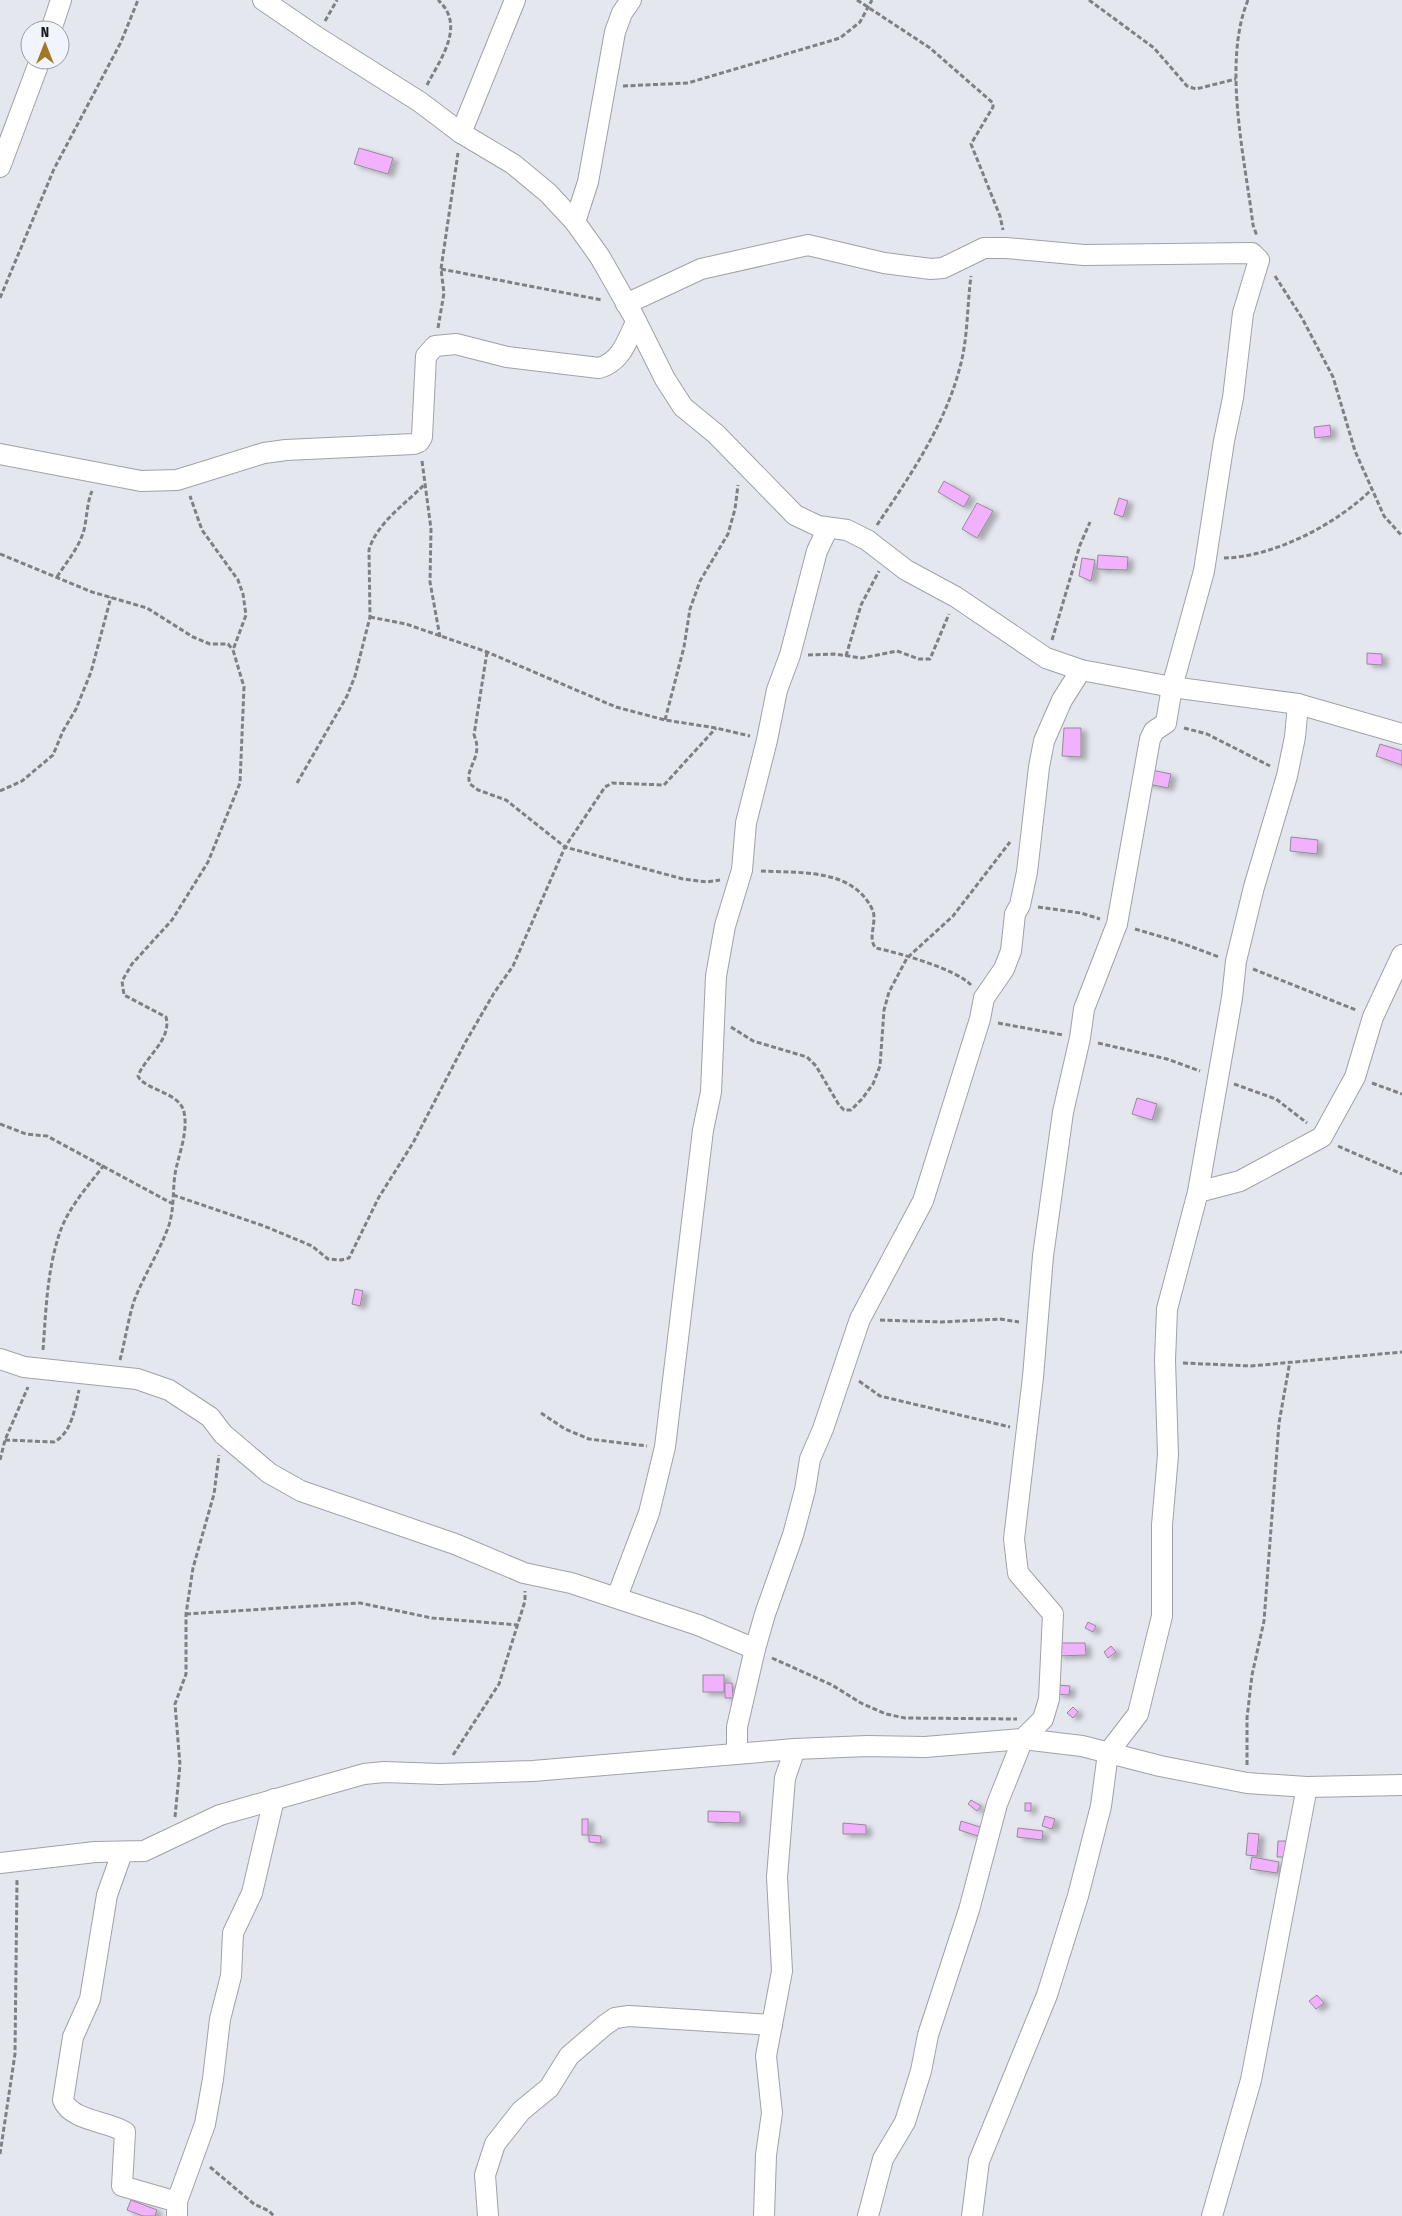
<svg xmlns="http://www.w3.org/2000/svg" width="1402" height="2216" font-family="'Fira Sans Condensed',sans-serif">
  <defs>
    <filter id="shadow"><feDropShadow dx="5.5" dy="3" stdDeviation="2.5" flood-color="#0004"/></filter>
  </defs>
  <rect width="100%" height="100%" fill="#e5e7ef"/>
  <g fill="#f2b1ff" stroke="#928c93" filter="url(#shadow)">
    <polygon points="359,148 393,158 388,174 354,164"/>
    <polygon points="1330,425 1331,436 1315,438 1314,427"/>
    <polygon points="944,481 970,496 964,507 938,492"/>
    <polygon points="1119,498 1128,501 1123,517 1114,514"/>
    <polygon points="977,503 993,511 977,538 962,529"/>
    <polygon points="1098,555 1128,557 1127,570 1097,569"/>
    <polygon points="1082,558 1095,560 1091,581 1079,576"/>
    <polygon points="1367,653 1382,654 1382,665 1367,664"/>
    <polygon points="1064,728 1081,728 1081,757 1062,756"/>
    <polygon points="1380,744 1402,751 1402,765 1376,756"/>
    <polygon points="1146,769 1171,774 1168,788 1143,783"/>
    <polygon points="1291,837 1318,840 1317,854 1290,851"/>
    <polygon points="1137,1098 1157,1104 1152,1120 1132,1114"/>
    <polygon points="355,1289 363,1291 360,1306 352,1304"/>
    <polygon points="1088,1622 1096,1626 1093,1632 1085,1628"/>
    <polygon points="1058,1643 1085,1643 1086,1655 1058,1656"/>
    <polygon points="1111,1646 1116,1652 1108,1658 1104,1652"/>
    <rect x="703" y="1675" width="21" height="17"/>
    <polygon points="725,1683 732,1683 733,1698 725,1698"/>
    <polygon points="1057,1685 1070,1686 1069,1695 1056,1694"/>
    <polygon points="1073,1707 1078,1712 1073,1718 1067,1713"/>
    <polygon points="971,1800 981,1806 977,1811 968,1804"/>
    <rect x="1025" y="1803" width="6" height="8"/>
    <polygon points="708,1811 740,1812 740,1823 708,1822"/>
    <polygon points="1045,1816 1055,1819 1052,1829 1042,1826"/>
    <rect x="582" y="1819" width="6" height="16"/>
    <polygon points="961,1821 983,1828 981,1837 959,1830"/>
    <polygon points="843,1823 866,1825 866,1834 843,1834"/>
    <polygon points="1018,1828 1043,1831 1042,1840 1017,1837"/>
    <polygon points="1248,1833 1259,1834 1257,1856 1246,1855"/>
    <polygon points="589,1835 601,1836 601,1843 589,1842"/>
    <polygon points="1278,1841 1286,1841 1285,1857 1277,1857"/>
    <polygon points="1252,1857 1279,1862 1277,1873 1250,1869"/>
    <polygon points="1317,1995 1324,2003 1316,2009 1309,2001"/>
    <polygon points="131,2200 157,2210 155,2216 143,2216 127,2210"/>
  </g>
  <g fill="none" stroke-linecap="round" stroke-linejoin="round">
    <defs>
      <g id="street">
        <polyline points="263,0 317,37 420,102 461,133 513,164 548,193 575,222 600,257 633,315 665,379 683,407 716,434 795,515 818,526 847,530 867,540 906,570 956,597 1046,658 1081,670 1172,687 1298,704 1402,734"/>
        <polyline points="51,30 61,0"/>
        <polyline points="461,133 515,0"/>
        <polyline points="0,167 40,60"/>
        <polyline points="575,222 588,182 615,32 622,13 631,0"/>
        <polyline points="626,304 701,269 808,245 884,263 931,269 943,268 984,248 1006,248 1084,255 1252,253 1259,260 1243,313 1233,398 1224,441 1204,571 1172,687 1166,723 1154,731 1150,739 1117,924 1084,1009 1080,1038 1063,1112 1043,1256 1033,1377 1014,1539 1018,1573 1053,1614 1049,1699 1043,1719 1023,1739 997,1804 969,1910 928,2035 921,2071 905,2122 883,2159 868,2216"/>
        <path d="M 0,454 L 141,481 L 177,480 L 264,453 L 286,450 L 414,444 L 419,442 L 422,437 L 426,356 L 435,346 L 456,344 L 507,357 L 599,368 C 621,362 627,341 636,322"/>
        <polyline points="1198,1192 1240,1181 1322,1137 1355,1077 1373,1017 1402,955"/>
        <polyline points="0,1359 24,1367 137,1379 169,1390 210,1417 223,1434 269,1473 301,1491 455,1544 524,1573 571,1583 698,1625 755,1649"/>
        <polyline points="617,1597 649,1513 665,1447 703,1130 711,1092 716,976 725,926 742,870 746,823 767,740 777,690 790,655 817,551 828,528"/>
        <polyline points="737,1753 737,1727 755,1649 765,1614 793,1535 805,1490 810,1459 823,1429 860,1319 923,1201 980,1019 984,998 1004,969 1011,951 1015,914 1020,905 1027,872 1039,767 1044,741 1062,700 1081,670"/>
        <path d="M 122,1853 L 107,1895 L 90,1999 L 73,2037 L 63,2100 C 71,2121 108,2121 125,2132 L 122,2186 L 174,2201 L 177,2204 L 177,2216"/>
        <polyline points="0,1863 95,1852 144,1851 220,1815 364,1774 384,1772 440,1774 533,1771 795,1749 867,1746 925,1747 1023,1739 1082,1746 1160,1766 1247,1783 1307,1787 1402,1785"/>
        <polyline points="176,2204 205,2124 213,2079 220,2019 231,1976 233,1933 252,1893 274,1799"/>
        <polyline points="488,2216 485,2175 495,2144 521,2111 549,2088 569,2056 605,2025 615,2018 629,2016 772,2025"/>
        <polyline points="764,2216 766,2155 772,2113 766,2056 782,1971 777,1877 785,1778 795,1749"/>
        <polyline points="972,2216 979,2161 1047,1995 1078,1896 1101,1806 1108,1753 1138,1714 1162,1616 1162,1525 1168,1455 1165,1360 1167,1309 1198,1192 1232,998 1236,961 1254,887 1287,776 1295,737 1298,704"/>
        <polyline points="1212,2216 1251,2080 1307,1787"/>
      </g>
    </defs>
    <use href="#street" stroke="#a0a1a9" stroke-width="22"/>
    <g stroke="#7f8086" stroke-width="3" stroke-dasharray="5 2.5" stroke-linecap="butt">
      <polyline points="857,0 930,48 993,103 993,107 971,144 1000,216 1003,230"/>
      <polyline points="1089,0 1154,48 1187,86 1196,89 1236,79"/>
      <path d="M 1248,0 C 1222,63 1245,159 1253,225 L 1257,236"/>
      <polyline points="325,21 337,0"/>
      <path d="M 427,85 C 441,58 466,25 438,0"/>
      <polyline points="623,86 688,83 840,38 860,22 872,0"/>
      <polyline points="441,269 602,300"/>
      <polyline points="1275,276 1302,318 1333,377 1355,451 1384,516 1402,536"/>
      <polyline points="0,298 54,169 121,42 138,0"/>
      <polyline points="438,328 444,293 441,269 458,153"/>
      <polyline points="422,461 431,529 430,582 440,637"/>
      <path d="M 877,525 C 910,476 945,425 960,367 C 968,338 967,306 971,276"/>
      <polyline points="0,554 92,592 147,608 193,637 210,644 228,644 233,650"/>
      <path d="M 1224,558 C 1274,557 1337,524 1372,489"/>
      <path d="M 57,577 C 67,561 79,548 84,530 C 87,517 87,503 92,491"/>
      <polyline points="370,617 406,624 487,652 616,707 665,720 716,728 750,736"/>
      <polyline points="1052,640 1080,545 1090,522"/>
      <path d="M 487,652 L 474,735 C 484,758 464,767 470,784 L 478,790 L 506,800 L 565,847 L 683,879 L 707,882 L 720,880"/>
      <polyline points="808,655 834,654 862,658 897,651 919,659 930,659 949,614"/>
      <polyline points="846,656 861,605 879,571"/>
      <polyline points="665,720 684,647 690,609 700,581 728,534 735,509 738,485"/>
      <polyline points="1184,728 1207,734 1270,766"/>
      <path d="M 297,783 L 347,696 L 355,676 L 370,617 L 369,550 C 376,524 405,504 424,485"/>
      <polyline points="0,791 22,781 53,755 63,731 76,709 91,672 111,597"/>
      <path d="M 761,871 C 800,873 854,868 873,911 C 877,923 867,939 876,948 C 899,953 956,969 971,985"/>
      <polyline points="1038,907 1081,913 1100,919"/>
      <polyline points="1135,929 1176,941 1219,957"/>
      <polyline points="1253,969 1356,1010"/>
      <polyline points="998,1023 1063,1035"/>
      <polyline points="731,1027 753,1041 807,1057 816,1066 839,1105 844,1110 851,1110 862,1099 873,1084 880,1066 884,1010 889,992 907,958 953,916 1010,842"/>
      <polyline points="1098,1043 1167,1059 1200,1071"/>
      <polyline points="1372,1083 1402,1094"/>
      <polyline points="1234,1084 1276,1099 1307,1123"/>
      <polyline points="0,1124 26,1134 47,1136 173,1204"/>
      <polyline points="1338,1146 1402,1174"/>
      <polyline points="173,1195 264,1226 312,1246 328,1259 341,1260 349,1258 379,1197 413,1143 465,1043 494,993 513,966 565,847 605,787 612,783 664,785 716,728"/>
      <polyline points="880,1320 942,1322 1000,1319 1019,1322"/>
      <path d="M 43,1350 C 46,1310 47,1270 60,1232 C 68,1208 89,1185 104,1165"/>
      <path d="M 120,1360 C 125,1341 128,1320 134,1301 C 144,1275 160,1251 169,1225 C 175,1206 172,1187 176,1169 C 180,1151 188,1131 184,1112 C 180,1092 144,1090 138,1076 C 145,1057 172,1040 166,1017 L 124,995 L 122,981 L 132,964 L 172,920 L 208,862 L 240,783 L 244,687 L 233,650 L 246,615 L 243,594 L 238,580 L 202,530 L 190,496"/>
      <polyline points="1183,1363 1251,1366 1402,1352"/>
      <polyline points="859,1381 880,1396 1010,1427"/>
      <polyline points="541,1413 565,1429 589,1439 647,1446"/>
      <path d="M 5,1440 L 54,1442 C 72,1433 75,1407 79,1390"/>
      <polyline points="0,1460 5,1440 28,1387"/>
      <polyline points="186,1614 360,1603 432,1618 518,1625"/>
      <polyline points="772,1658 832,1685 861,1703 886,1714 905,1718 1017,1719"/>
      <polyline points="453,1755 499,1684 525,1601 525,1591"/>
      <polyline points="1247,1765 1247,1718 1252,1675 1264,1621 1279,1423 1290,1361"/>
      <polyline points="175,1817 180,1765 175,1704 186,1674 186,1614 193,1568 214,1494 219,1455"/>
      <polyline points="0,2154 15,2054 17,1880"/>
      <polyline points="210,2167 254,2204 269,2211 274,2216"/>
    </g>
    <use href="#street" stroke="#fff" stroke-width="20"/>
  </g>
  <g transform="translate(45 45)"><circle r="24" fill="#f2f4fc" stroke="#9b9ca2"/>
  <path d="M0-4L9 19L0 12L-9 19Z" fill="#a07826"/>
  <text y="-8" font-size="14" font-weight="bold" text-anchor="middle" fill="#18191c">N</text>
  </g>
</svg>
